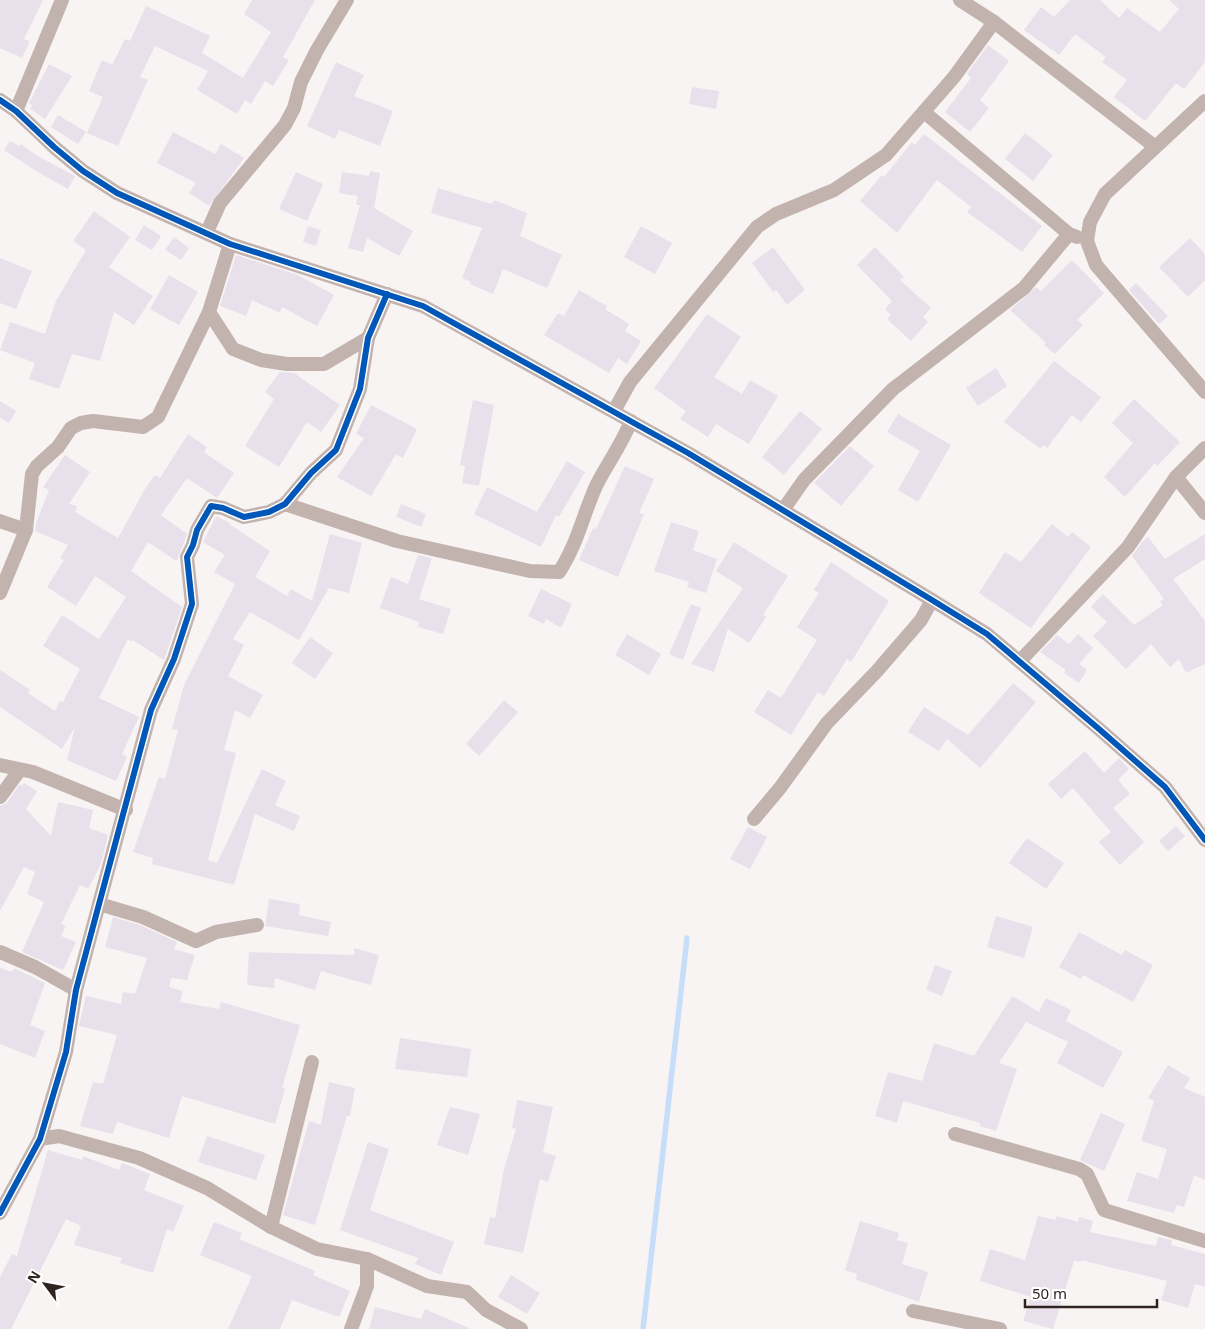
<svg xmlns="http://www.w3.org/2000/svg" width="1205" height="1329" font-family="'Noto Sans',sans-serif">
  <rect width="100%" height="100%" fill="#f8f4f3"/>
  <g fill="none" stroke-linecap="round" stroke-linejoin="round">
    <polyline stroke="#c6def9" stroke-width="5.5" points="643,1329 687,938"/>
  </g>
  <g fill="#e8e0eb">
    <polygon points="0,0 43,0 24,39 30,41 22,58 0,48"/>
    <polygon points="252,0 315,0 283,57 289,60 273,86 265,81 251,104 245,100 237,114 197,90 208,71 155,46 140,77 148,80 118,146 87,133 103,97 89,91 102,60 112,65 125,39 130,41 146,6 210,36 202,53 243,78 271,32 244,14"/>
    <polygon points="1070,0 1100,0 1119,18 1127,8 1160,32 1179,9 1169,0 1205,0 1205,62 1184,89 1176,83 1145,121 1114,97 1127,80 1102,62 1106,57 1075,34 1059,55 1024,30 1041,7 1054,17"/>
    <polygon points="988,45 1009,61 980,100 989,108 970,132 945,112 971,78 967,74"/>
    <polygon points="336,62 364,75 354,96 393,111 380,146 339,130 335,139 307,126"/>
    <polygon points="49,64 72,76 45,119 30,109 32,105 29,103"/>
    <polygon points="692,87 719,91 716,109 689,104"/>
    <polygon points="58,115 86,132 78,144 51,127"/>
    <polygon points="173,132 215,154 221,144 244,158 209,206 189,193 196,183 157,163"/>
    <polygon points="1025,133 1053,155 1033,181 1005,159"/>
    <polygon points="924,134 1042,226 1022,252 967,212 971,207 937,180 897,233 860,201 882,175 884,177 912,142 915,145"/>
    <polygon points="10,141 20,146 21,144 36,155 75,176 68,189 36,171 4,150"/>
    <polygon points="370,171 380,173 374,208 413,231 399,256 367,238 363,252 348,248 360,205 356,205 358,196 339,193 342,172 369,176"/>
    <polygon points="296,172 323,184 307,221 279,209"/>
    <polygon points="438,188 492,204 494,200 527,213 520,236 562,255 547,288 503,269 493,294 470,284 471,282 462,278 482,228 431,213"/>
    <polygon points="94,211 130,237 109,267 153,296 134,325 114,312 100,361 72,354 59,389 29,379 35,363 0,350 10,322 45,334 56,301 86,250 73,241"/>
    <polygon points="144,225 161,236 152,250 135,240"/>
    <polygon points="308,226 321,230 316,246 303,242"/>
    <polygon points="641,226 672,243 655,274 624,257"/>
    <polygon points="174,237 189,248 181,260 165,250"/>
    <polygon points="1190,238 1205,254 1205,280 1188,297 1159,267"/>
    <polygon points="773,247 805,290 787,305 776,290 773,292 752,263"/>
    <polygon points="875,247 904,277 900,280 931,308 923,317 928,322 911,341 887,319 891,315 885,309 892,301 857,265"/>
    <polygon points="236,255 298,275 334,295 317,326 282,307 280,313 252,300 246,316 220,306"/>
    <polygon points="0,258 32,271 16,309 0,303"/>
    <polygon points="1072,260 1104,293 1077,320 1083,325 1055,354 1044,345 1046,343 1010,310 1036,287 1041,291"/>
    <polygon points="169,275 198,292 179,325 150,309"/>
    <polygon points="1136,283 1168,316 1159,324 1129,290"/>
    <polygon points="579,290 607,306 605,309 629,324 625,331 641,341 627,364 618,358 609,373 544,335 558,313 564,316"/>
    <polygon points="707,314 741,337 714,377 742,394 750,380 778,396 749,444 716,424 708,437 680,419 686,411 654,388"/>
    <polygon points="1054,361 1101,397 1081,422 1072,415 1047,448 1043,445 1041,449 1004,422"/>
    <polygon points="996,368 1007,386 978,406 966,388"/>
    <polygon points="280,372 294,373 340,405 321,432 307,422 279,467 245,446 274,399 265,392"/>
    <polygon points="1134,399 1180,442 1157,466 1155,463 1125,497 1104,477 1133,443 1112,423"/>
    <polygon points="473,400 494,405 479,486 462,483 465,466 460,465"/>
    <polygon points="0,401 16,411 9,423 0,418"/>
    <polygon points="371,405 417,429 403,458 396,454 371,496 337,477 364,438 356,434"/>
    <polygon points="800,411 822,429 784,475 762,457"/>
    <polygon points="898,414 951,445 918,502 898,490 920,451 887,432"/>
    <polygon points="188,434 207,447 204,452 234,473 217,498 187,478 161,515 187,534 178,558 176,561 148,542 131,571 182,607 164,660 133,640 132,642 128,639 99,698 139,717 122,754 127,757 116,781 67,760 75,727 62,749 0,707 0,670 30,690 28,693 55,711 60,701 63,702 80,669 43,646 62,615 99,639 126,597 95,576 76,606 47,587 64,560 60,558 68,545 35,531 36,523 49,490 43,487 65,455 90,472 69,504 77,506 75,512 118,538 145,489 155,475 160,478"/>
    <polygon points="850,446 874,466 841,506 814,483"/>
    <polygon points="567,461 585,472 559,517 556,515 541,547 474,514 487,487 537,512"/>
    <polygon points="625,466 654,479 639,513 644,514 618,577 579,560 593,528 596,529"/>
    <polygon points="401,504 426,514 421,527 396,517"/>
    <polygon points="216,516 230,523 229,524 270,551 255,577 287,596 291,589 312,601 330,534 362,543 349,593 329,588 299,640 250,612 233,639 244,645 228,676 263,695 250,718 235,710 224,750 236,753 208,860 217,863 262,769 286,781 275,805 300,816 294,831 255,814 234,885 152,864 153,858 133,852 159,777 165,779 178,730 172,729 184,685 235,584 214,572 225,555 203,542"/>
    <polygon points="671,522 699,531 693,550 717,559 706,593 687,587 689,582 654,571"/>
    <polygon points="1052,524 1068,537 1072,532 1091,547 1031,628 979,593 1005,552 1021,562"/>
    <polygon points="1205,534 1205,559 1173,579 1205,621 1205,664 1186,673 1179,659 1170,667 1151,644 1126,669 1093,636 1107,622 1091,607 1103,594 1134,625 1163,605 1160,601 1164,599 1132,556 1143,541 1148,537 1165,559"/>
    <polygon points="734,542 788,576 763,615 766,617 749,643 728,629 714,672 691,664 743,588 716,571"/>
    <polygon points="418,555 432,558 419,599 451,609 443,634 418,627 419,622 380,608 391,577 408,584"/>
    <polygon points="831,562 889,601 851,662 847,659 824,696 818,692 791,735 754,712 768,690 781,698 817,640 797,627 819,593 814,590"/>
    <polygon points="541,589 572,604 561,628 546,619 544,624 528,616"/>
    <polygon points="691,604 701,608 683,660 669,654"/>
    <polygon points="627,634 661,654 649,675 615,655"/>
    <polygon points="1078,634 1093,648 1079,664 1087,670 1079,683 1064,673 1066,670 1040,652 1057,635 1069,644"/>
    <polygon points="310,637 333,653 315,679 292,663"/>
    <polygon points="1013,683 1036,702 980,768 947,739 939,751 908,732 924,707 968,735"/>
    <polygon points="504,700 518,712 479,756 466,744"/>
    <polygon points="1085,751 1104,773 1119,758 1129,769 1118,780 1130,794 1113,808 1144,842 1120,865 1099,842 1111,832 1073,788 1061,799 1048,784"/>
    <polygon points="24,783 37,791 26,809 51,836 58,802 93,810 89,828 108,835 101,864 88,889 80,885 61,924 66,926 61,936 76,942 63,970 22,952 44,902 27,894 35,872 24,867 0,911 0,806 7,803 20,784 22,786"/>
    <polygon points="1176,826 1185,836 1168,851 1159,841"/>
    <polygon points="748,827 767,837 750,869 730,859"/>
    <polygon points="1027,838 1064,863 1046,889 1009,863"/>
    <polygon points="269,899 300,904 299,915 331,922 328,936 265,926"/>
    <polygon points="996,916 1033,927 1024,958 987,947"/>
    <polygon points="113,917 140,925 177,942 174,949 195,955 187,980 171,978 169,987 183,991 180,1002 219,1009 221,1002 300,1025 282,1088 285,1089 275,1124 182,1096 169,1138 117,1122 113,1134 80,1126 93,1082 103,1084 117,1035 79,1026 86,996 121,1004 123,992 135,994 147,958 105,947"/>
    <polygon points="1079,932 1122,955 1125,950 1153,965 1133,1002 1083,975 1081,979 1059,967"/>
    <polygon points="354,948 379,955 371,985 321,971 315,990 275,978 274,988 247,985 249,952 354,955"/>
    <polygon points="935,965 952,971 942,996 926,990"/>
    <polygon points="0,968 12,972 14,968 45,983 30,1025 45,1031 35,1058 0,1044"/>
    <polygon points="1012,996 1039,1012 1046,998 1071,1010 1066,1021 1123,1052 1103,1088 1057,1063 1068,1042 1026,1022 999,1063 1017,1069 996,1131 980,1126 980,1123 903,1101 897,1123 875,1116 888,1072 922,1081 934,1043 974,1056"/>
    <polygon points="400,1038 471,1049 467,1077 395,1069"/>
    <polygon points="1168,1065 1190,1078 1184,1088 1205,1097 1205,1180 1194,1175 1184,1207 1177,1205 1174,1213 1127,1201 1137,1172 1158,1179 1167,1149 1141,1141 1154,1101 1148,1098"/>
    <polygon points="329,1082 355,1088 350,1116 347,1116 315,1225 283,1215 309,1121 321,1125"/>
    <polygon points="517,1100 553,1107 543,1152 556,1156 548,1182 540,1179 523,1253 484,1244 490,1217 495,1218 504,1169 516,1129 512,1128"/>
    <polygon points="450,1107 480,1114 468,1155 437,1145"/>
    <polygon points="1101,1113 1125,1124 1104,1171 1080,1160"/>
    <polygon points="207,1136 265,1155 256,1180 198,1162"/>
    <polygon points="368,1142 389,1149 370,1210 454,1242 441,1275 415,1264 418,1258 340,1230"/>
    <polygon points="48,1150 82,1160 83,1156 119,1170 122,1163 150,1174 144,1190 184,1206 173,1232 167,1229 153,1273 120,1263 122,1258 74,1245 81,1226 66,1219 11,1329 0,1329 0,1277 12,1254 17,1256"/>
    <polygon points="1038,1216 1055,1220 1057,1216 1078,1222 1079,1217 1093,1221 1090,1232 1156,1246 1158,1237 1172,1240 1171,1245 1205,1254 1205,1287 1195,1284 1188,1308 1161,1300 1167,1281 1081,1260 1081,1262 1074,1261 1053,1329 1023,1321 1031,1297 980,1281 990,1249 1025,1260"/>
    <polygon points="860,1221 899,1233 897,1240 908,1243 902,1264 928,1272 919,1302 856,1280 857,1274 845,1270"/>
    <polygon points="214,1222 242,1233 239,1239 315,1271 313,1275 350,1291 339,1317 292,1300 280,1329 228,1329 252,1276 200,1255"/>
    <polygon points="511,1275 540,1293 527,1314 498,1297"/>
    <polygon points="375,1307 421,1319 425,1309 471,1329 369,1329"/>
  </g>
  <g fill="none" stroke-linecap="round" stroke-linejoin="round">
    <g stroke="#c3b3af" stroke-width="14">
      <polyline points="960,0 994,22 1154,146"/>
      <polyline points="0,100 16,111 54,147 83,171 117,193 230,244 423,306 688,453 932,600 987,634 1099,729 1165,787 1205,840"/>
      <polyline points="1205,101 1105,194 1090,222 1087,241 1096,265 1205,392"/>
      <polyline points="16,111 62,0"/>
      <polyline points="924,112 1069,234 1077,237"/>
      <polyline points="207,232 220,203 285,125 294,108 301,82 317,50 347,0"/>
      <polyline points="209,312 233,349 261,360 287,364 324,364 368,338"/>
      <polyline points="614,411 630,382 757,227 776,214 834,190 886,155 954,77 994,22"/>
      <polyline points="1176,477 1205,513"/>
      <path d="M 285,504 L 397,541 L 530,571 L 559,572 C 577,545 583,515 596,486 C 607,464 622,444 631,421"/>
      <polyline points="783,510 804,480 893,389 1024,288 1069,234"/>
      <polyline points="0,521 26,530"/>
      <polyline points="0,593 26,530 32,474 37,466 58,447 71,428 81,423 93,421 143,427 158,417 209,312 230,244"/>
      <polyline points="1020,661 1128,547 1176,477 1205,448"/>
      <polyline points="0,765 33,772 126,810"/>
      <polyline points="0,797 19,771"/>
      <polyline points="754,819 780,788 827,723 877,671 921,620 932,600"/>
      <polyline points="99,904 143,917 196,941 216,932 257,925"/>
      <polyline points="0,952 35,967 76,990"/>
      <polyline points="955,1134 1079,1169 1087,1174 1104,1210 1205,1241"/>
      <polyline points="40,1139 59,1136 139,1158 207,1188 271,1227 317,1249 367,1259 427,1286 467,1292 486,1310 521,1329"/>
      <polyline points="0,1213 40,1139 66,1052 76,990 151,710 174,659 192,604 187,557 193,545 197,530 211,506 223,508 244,517 269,512 285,504 311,473 336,450 360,389 368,338 387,294"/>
      <polyline points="271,1227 312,1062"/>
      <polyline points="913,1311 1000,1329"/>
      <polyline points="351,1329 367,1286 367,1259"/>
    </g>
    <defs>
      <g id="cycleway">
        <polyline points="0,100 16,111 54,147 83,171 117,193 230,244 423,306 688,453 932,600 987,634 1099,729 1165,787 1205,840"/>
        <polyline points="0,1213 40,1139 66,1052 76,990 151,710 174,659 192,604 187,557 193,545 197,530 211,506 223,508 244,517 269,512 285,504 311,473 336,450 360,389 368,338 387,294"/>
      </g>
    </defs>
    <use href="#cycleway" stroke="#fff" stroke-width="9"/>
    <use href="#cycleway" stroke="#0057b8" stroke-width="6"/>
  </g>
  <g transform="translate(45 1284) rotate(302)" stroke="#ffffff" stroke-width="4" paint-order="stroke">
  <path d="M0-4L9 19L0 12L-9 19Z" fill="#312420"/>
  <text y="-8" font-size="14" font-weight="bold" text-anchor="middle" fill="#312420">N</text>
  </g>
  <path d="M1025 1299v8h132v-8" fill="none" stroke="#312420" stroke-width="2.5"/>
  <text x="1032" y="1299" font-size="15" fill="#312420" stroke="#ffffff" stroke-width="4" paint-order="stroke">50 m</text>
</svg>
